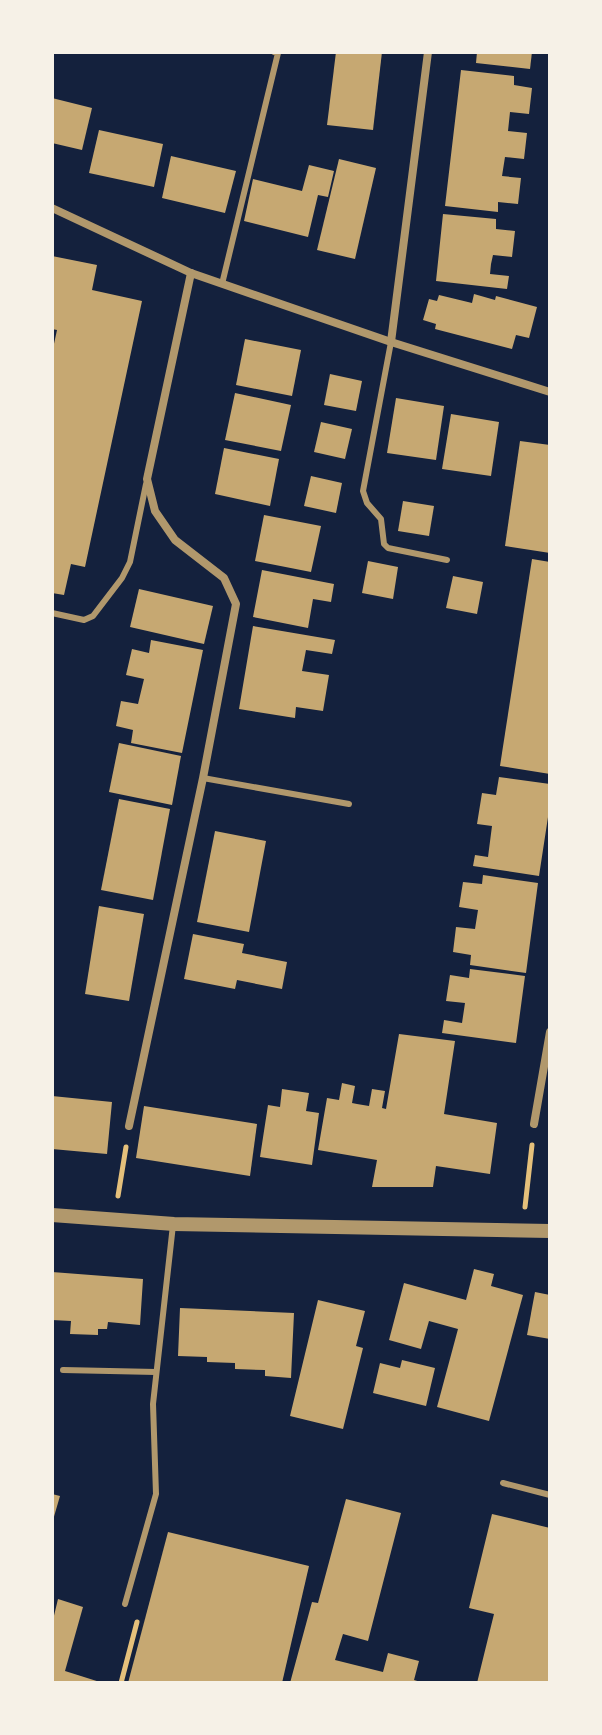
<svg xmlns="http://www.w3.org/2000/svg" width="602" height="1735" font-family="Manrope,sans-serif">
  <rect width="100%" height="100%" fill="#14213d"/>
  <g fill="#c6a872">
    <polygon points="336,52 382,52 373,130 327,125"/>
    <polygon points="477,52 532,52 530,69 476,63"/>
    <polygon points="461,70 514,76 514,85 532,88 529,114 510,112 508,131 527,133 524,159 505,157 502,176 521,178 518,204 498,202 498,212 445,206"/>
    <polygon points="52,98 92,108 82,150 52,143"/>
    <polygon points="99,130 163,144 154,187 89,173"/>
    <polygon points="171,156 236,171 225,213 162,198"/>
    <polygon points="339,159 376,168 355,259 317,250"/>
    <polygon points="309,165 334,171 328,197 318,195 308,237 244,221 253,179 302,191"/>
    <polygon points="443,214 496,219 496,229 515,231 512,257 493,255 491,264 490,274 509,276 507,289 436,281"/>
    <polygon points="52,256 97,265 92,290 142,301 85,567 71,564 64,595 52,593 52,353 57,330 52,329"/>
    <polygon points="474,294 495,300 496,296 537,307 529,338 516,335 512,349 435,329 436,324 423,320 429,299 437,301 439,295 472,303"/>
    <polygon points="245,339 301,350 292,396 236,385"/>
    <polygon points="330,374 362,381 356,411 324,405"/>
    <polygon points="235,393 291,405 281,451 225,440"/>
    <polygon points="396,398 444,406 436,460 387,453"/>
    <polygon points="451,414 499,422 491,476 442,469"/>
    <polygon points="321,422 352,429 345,459 314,452"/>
    <polygon points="520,441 550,445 550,553 505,546"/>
    <polygon points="224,448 279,459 270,506 215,494"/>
    <polygon points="311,476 342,483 336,513 304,506"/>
    <polygon points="403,501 434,506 429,536 398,531"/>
    <polygon points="264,515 321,526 311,572 255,561"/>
    <polygon points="532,559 550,562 550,774 500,766"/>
    <polygon points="368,561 398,567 393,599 362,593"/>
    <polygon points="262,570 334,584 331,602 313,599 308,628 253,617"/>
    <polygon points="453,576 483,582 477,614 446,608"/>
    <polygon points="139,589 213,606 204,644 130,627"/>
    <polygon points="253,626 335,640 332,654 306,650 302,671 329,675 323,711 296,707 295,718 239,709"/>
    <polygon points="151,640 203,650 182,753 131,743 133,730 116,726 121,701 138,704 144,679 126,675 132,649 149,653"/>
    <polygon points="119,743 181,756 172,805 109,792"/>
    <polygon points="499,777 550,784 550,804 539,876 473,866 475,855 488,857 492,826 477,824 482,793 496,795"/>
    <polygon points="119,799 170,809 153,900 101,890"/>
    <polygon points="215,831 266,841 249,932 197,922"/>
    <polygon points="483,875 538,883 526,973 470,965 471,955 453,952 456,927 475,929 478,910 459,907 463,882 482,884"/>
    <polygon points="99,906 144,914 129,1001 85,994"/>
    <polygon points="193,934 244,944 242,953 287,962 282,989 237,980 235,989 184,979"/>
    <polygon points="470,969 525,976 516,1043 442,1033 444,1020 462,1023 465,1003 446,1001 450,975 469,978"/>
    <polygon points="399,1034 455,1041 444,1114 497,1123 490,1174 436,1166 433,1187 372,1187 377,1160 318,1150 327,1098 339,1100 342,1083 355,1086 352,1103 357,1104 369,1106 372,1089 385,1091 382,1108 386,1109"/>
    <polygon points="282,1089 309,1093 306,1111 319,1113 312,1165 260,1157 268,1105 280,1107"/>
    <polygon points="52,1096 112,1102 107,1154 52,1149"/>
    <polygon points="144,1106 257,1124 250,1176 136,1158"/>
    <polygon points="474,1269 494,1274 491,1286 523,1295 489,1421 437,1407 458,1329 429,1321 421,1349 389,1340 404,1283 466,1300"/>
    <polygon points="52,1272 143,1279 140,1325 108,1322 107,1329 98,1329 98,1335 70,1334 71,1321 52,1320"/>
    <polygon points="535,1292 550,1295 550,1339 527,1335"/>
    <polygon points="318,1300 365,1311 356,1346 363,1348 343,1429 290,1416"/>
    <polygon points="180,1308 294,1313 291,1378 265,1376 265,1370 235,1369 235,1363 207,1362 207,1357 178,1356"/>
    <polygon points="402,1360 435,1368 426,1406 373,1393 380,1363 400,1368"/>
    <polygon points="52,1494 60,1496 53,1520 52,1520"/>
    <polygon points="346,1499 401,1513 368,1641 343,1634 335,1660 383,1672 388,1653 419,1661 414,1680 424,1683 290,1683 312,1602 318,1603"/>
    <polygon points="492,1514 550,1528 550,1683 477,1683 494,1614 469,1608"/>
    <polygon points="168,1532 309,1566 282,1683 128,1683"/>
    <polygon points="58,1599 83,1607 65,1671 103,1683 52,1683 52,1624"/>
  </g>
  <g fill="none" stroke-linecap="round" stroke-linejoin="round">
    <g stroke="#e5c07b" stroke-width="5">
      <polyline points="118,1196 126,1147"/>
      <polyline points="525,1207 532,1145"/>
      <polyline points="121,1683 137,1622"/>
    </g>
    <g stroke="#b1986c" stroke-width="6">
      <polyline points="222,284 278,53 274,52"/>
      <polyline points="391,342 363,491 367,503 381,519 384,544 388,548 447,560"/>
      <polyline points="52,613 84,620 93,616 122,578 130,562 146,484"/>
      <polyline points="203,778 349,804"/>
      <polyline points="63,1370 156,1372"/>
      <polyline points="503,1483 550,1495"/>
      <polyline points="125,1604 156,1494 153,1404 173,1225"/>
    </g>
    <g stroke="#b1986c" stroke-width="8">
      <polyline points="52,208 191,273 391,342 550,392"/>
      <polyline points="391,342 428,52"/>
      <polyline points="534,1124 550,1032"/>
      <polyline points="129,1126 203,778 236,604 224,578 175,540 155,511 147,479 191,273"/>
    </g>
    <polyline stroke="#b1986c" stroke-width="14" points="52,1215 174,1224 550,1231"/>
  </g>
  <rect width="602" height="1735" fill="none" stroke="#f6f1e7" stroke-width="108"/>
</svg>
